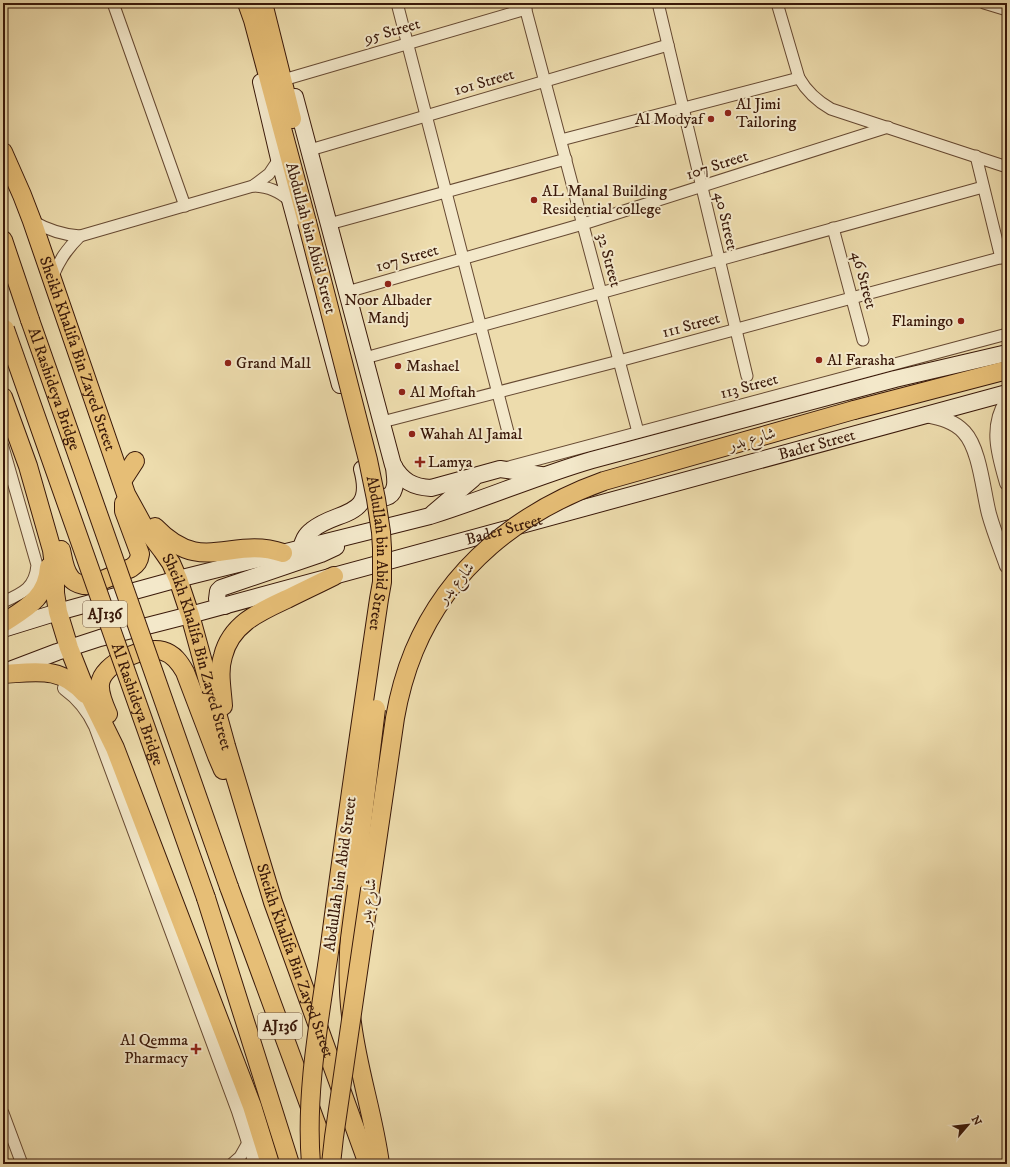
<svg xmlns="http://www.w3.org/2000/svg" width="1010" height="1167" font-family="'IM FELL DW Pica',Amiri,serif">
  <rect width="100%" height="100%" fill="#eddcad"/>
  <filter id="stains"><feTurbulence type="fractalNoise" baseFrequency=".005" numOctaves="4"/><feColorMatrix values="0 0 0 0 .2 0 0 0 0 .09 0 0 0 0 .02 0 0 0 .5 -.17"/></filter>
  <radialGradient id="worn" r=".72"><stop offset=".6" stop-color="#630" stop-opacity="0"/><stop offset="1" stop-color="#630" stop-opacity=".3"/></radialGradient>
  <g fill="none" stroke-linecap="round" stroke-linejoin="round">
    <defs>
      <g id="minor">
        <polyline points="113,3 185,206"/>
        <polyline points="397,3 508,432"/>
        <polyline points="524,3 638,432"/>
        <polyline points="658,3 747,376"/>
        <path d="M 777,3 L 799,78 C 807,92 817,101 831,109 L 1007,167"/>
        <polyline points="984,3 1007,10"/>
        <polyline points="290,78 526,9"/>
        <polyline points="561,140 799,78"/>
        <polyline points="310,150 668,45"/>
        <polyline points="976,156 1001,258"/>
        <path d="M 253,186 C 269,187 279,191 290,201"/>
        <path d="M 32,221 C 48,230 62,235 80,236 L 253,186 L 269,174 L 279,159"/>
        <polyline points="329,224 566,159"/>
        <polyline points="833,228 863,340"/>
        <path d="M 52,279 C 58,261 67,249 80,236"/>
        <polyline points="347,292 583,224 888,127"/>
        <polyline points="365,358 983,187"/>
        <polyline points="382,422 619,361 1007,256"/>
        <path d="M 3,447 L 37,565 C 35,588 23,593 3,602"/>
        <polyline points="505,468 1007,334"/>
        <polyline points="3,1113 22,1164"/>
        <polyline points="232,1164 240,1157 249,1141"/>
      </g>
      <g id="tertiary">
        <path d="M 1007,401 C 990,427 999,455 1007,483"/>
        <path d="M 926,415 C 940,418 954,421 964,432 C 980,449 983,491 989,514 C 994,532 1001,549 1007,566"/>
        <path d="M 65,688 C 79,698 89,711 96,726 L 239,1111 L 256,1164"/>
      </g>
      <g id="secondary">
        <polyline points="261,82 279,159 340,385"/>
        <path d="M 295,97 L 393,465 C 402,481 413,487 431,488 L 500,469 L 541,475"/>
        <path d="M 368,487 C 370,489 371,493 373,495 C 381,501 392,497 394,489 C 397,482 394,473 394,466"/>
        <polyline points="433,513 473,479"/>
        <path d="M 301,548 C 303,541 305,535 312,530 C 337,509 376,520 362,469"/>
        <polyline points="225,606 221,605 217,599 218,591 221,588 321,554 336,547"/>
        <path d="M 3,629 L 58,612 L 178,579 L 430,516 C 485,499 537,476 592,460 L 895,379 L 1007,353"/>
        <path id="s1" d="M 7,671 L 57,652 L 100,638 L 190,615 L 1007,393"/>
      </g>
      <g id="primary">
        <polyline points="247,3 253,20 307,222"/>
        <polyline points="263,3 292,119"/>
        <path id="s2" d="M 3,152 L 22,195 L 32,221 L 126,494 L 143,525 L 162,550 L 171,563 L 178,579 L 190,615 L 226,746 L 273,902 L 368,1164"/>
        <polyline points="3,240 30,320"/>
        <polyline points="3,397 28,466 52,550 55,574 55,593 58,612 69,648 82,681 115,748 252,1106 270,1164"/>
        <polyline points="854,410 1007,370"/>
        <polyline points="122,481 135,461"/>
        <path d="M 155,527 C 203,577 231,535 283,553"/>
        <path d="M 61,550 C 63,558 64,570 70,577 C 72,581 78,584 83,585 C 93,586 120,572 131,568 C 137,564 139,561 140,554 L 124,511 L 124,503"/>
        <path d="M 3,623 C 26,608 47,598 49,567"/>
        <path d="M 3,674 C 37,672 61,666 85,694"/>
        <path d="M 223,706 C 222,689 218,672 223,656 C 231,624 259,612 287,599 C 303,591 318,584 334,576"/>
        <path d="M 108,714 C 104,705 99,694 100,684 C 102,663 144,646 163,651 C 174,654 180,663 185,672 L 217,756 L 223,770"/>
        <path d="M 355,880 C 350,928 345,976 352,1023 C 358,1071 374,1117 380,1164"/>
        <polyline points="229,887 331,1164"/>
        <polyline points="206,898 290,1164"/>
      </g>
    </defs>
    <use href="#minor" stroke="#664932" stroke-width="13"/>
    <use href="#tertiary" stroke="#664932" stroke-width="16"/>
    <use href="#secondary" stroke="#391809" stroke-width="18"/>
    <use href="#primary" stroke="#391809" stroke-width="20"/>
    <use href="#minor" stroke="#f3e8ca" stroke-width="11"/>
    <use href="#tertiary" stroke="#f3e8ca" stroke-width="14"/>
    <use href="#secondary" stroke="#f3e8ca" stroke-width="16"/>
    <use href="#primary" stroke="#e6be76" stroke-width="18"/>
    <defs>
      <g id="primary-bridge">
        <path id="s3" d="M 307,222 L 368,460 L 376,499 L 381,532 L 382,548 L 382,582 L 379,599 C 362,714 345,829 330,945 C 320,1017 305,1091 311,1164"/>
        <path id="s4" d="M 30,320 L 229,887"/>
        <path id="s5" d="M 5,329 L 206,898"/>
        <polyline points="355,880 376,709"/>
        <path d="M 331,1164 L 334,1137 L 395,718 C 399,695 405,673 414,651 C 449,567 520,511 604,481 L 854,410"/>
      </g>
    </defs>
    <use href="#primary-bridge" stroke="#391809" stroke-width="20" stroke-linecap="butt"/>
    <use href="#primary-bridge" stroke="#e6be76" stroke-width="18"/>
  </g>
  <g fill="#8f2418" stroke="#f3e8ca" stroke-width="1.5">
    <circle cx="728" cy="113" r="4"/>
    <circle cx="711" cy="119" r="4"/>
    <circle cx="534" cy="200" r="4"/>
    <circle cx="388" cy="284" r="4"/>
    <circle cx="961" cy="321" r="4"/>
    <circle cx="819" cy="360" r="4"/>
    <circle cx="228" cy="363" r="4"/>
    <circle cx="398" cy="366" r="4"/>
    <circle cx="402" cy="392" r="4"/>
    <circle cx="412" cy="434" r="4"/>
    <path d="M418 456h4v4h4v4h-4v4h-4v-4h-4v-4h4z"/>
    <path d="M194 1043h4v4h4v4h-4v4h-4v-4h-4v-4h4z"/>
  </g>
  <g text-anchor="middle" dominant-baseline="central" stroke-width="4" stroke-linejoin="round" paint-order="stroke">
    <g fill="#f3e8ca" stroke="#715643" stroke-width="1">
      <rect x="83" y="601" width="44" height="26" rx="3"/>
      <rect x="258" y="1013" width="44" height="26" rx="3"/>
    </g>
    <g font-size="15" font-weight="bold" fill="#391809">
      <text x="105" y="614">AJ136</text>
      <text x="280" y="1026">AJ136</text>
    </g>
    <g font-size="16" fill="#391809" stroke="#f3e8ca">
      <text transform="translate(392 31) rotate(-16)">95 Street</text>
      <text transform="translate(484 82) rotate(-16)">101 Street</text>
      <text transform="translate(717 165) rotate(-18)">107 Street</text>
      <text transform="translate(726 221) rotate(77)">40 Street</text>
      <text transform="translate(311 238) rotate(75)">Abdullah bin Abid Street</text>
      <text transform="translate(407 258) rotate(-16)">107 Street</text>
      <text transform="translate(609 260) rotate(75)">32 Street</text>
      <text transform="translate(864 280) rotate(75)">46 Street</text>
      <text transform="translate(691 325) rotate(-15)">111 Street</text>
      <text stroke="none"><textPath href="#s2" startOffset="215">Sheikh Khalifa Bin Zayed Street</textPath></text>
      <text transform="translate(749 386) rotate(-15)">113 Street</text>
      <text stroke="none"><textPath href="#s4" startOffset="73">Al Rashideya Bridge</textPath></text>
      <text transform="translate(752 439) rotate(-16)">شارع بدر</text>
      <text stroke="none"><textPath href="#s1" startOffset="841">Bader Street</textPath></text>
      <text stroke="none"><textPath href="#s1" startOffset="517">Bader Street</textPath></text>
      <text stroke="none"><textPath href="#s3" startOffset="340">Abdullah bin Abid Street</textPath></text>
      <text transform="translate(456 583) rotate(-51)">شارع بدر</text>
      <text stroke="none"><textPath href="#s2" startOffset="539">Sheikh Khalifa Bin Zayed Street</textPath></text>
      <text stroke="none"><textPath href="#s5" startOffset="398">Al Rashideya Bridge</textPath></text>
      <text transform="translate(340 874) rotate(-82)">Abdullah bin Abid Street</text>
      <text transform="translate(368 902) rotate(-82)">شارع بدر</text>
      <text stroke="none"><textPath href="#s2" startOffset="863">Sheikh Khalifa Bin Zayed Street</textPath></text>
    </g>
    <g font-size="16" fill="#391809" stroke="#f3e8ca" text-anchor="start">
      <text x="736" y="104">Al Jimi<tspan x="736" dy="18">Tailoring</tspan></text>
      <text x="703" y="119" text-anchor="end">Al Modyaf</text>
      <text x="542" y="191">AL Manal Building<tspan x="542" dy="18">Residential college</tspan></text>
      <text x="388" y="300" text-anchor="middle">Noor Albader<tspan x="388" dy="18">Mandj</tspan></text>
      <text x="953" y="321" text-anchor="end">Flamingo</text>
      <text x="827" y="360">Al Farasha</text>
      <text x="236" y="363">Grand Mall</text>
      <text x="406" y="366">Mashael</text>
      <text x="410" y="392">Al Moftah</text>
      <text x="420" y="434">Wahah Al Jamal</text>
      <text x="428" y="462">Lamya</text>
      <text x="188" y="1040" text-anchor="end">Al Qemma<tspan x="188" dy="18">Pharmacy</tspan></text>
    </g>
  </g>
  <rect width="1010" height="1167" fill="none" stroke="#eddcad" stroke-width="16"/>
  <rect x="4" y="4" width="1002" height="1159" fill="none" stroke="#391809" stroke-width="2"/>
  <rect x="8" y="8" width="994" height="1151" fill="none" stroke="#391809"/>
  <g transform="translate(968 1125) rotate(62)" stroke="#f3e8ca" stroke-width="3" paint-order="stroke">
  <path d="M0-3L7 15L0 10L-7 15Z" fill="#391809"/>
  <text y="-6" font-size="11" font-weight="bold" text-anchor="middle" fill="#391809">N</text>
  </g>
  <rect width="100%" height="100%" filter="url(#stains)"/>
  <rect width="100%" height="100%" fill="url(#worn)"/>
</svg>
